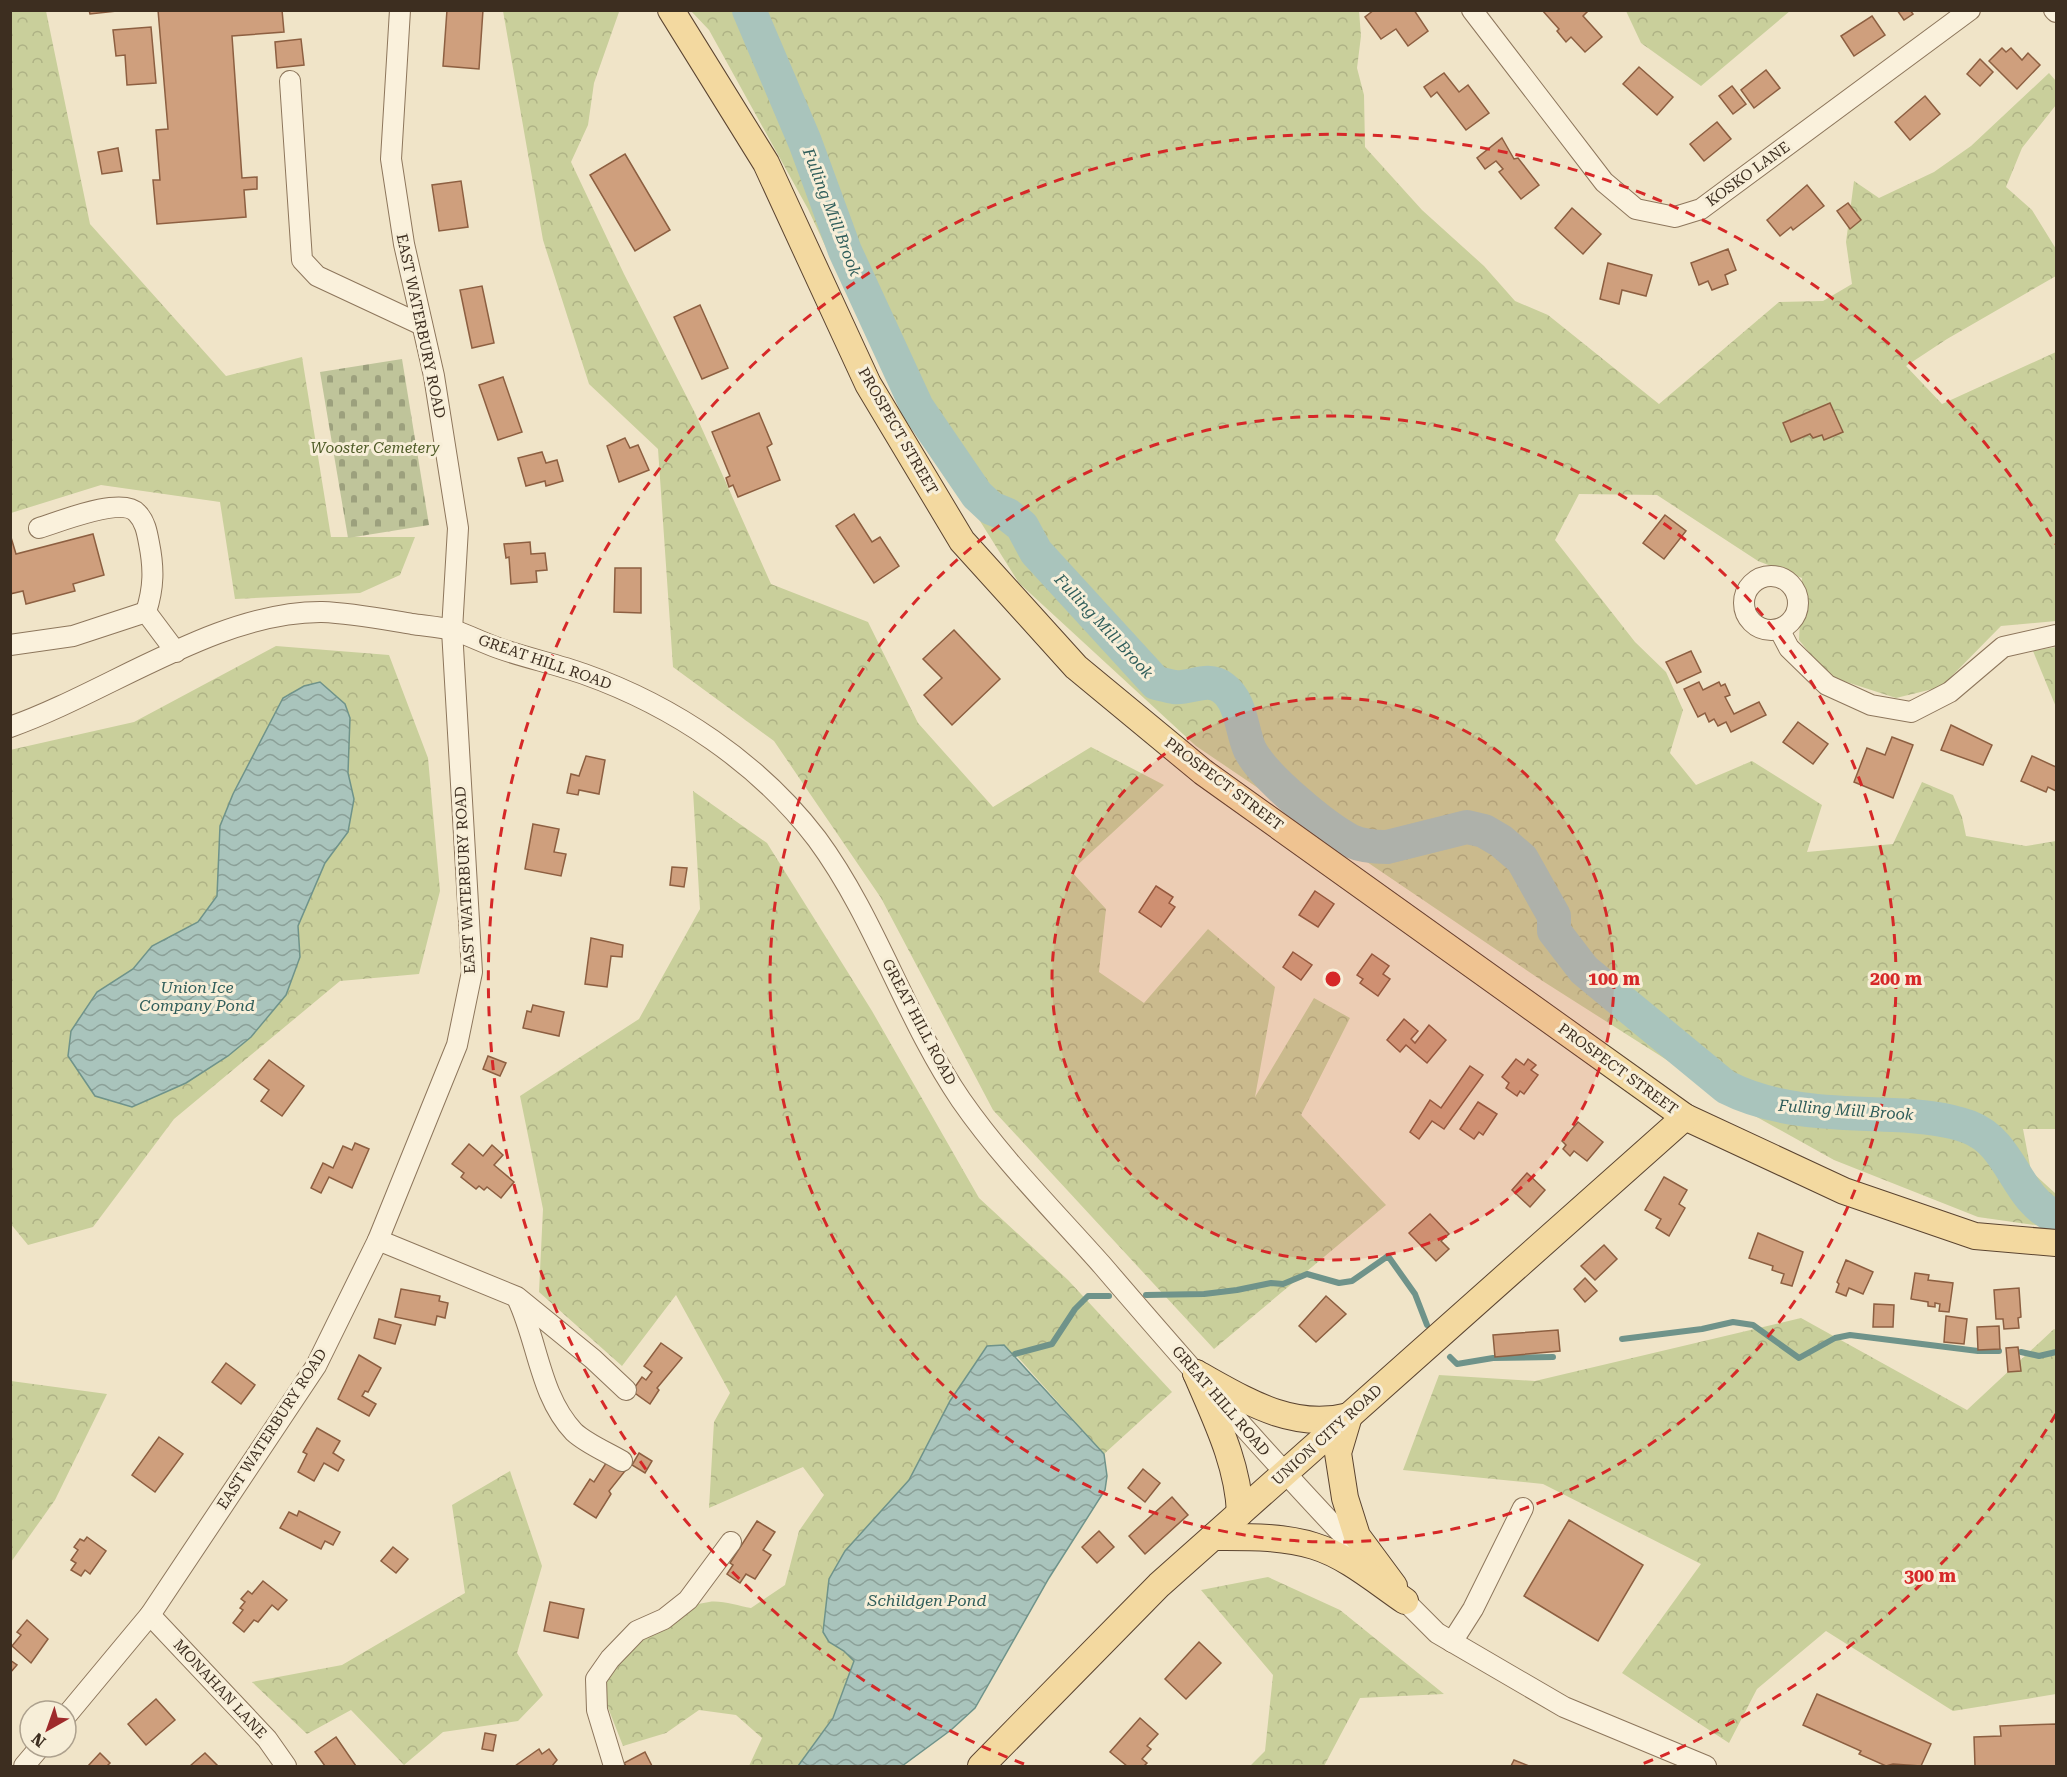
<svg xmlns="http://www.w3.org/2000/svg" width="2067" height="1777" font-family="'Roboto Serif',serif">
  <defs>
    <pattern id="forest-crowns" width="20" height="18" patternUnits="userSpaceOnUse" patternTransform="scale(1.5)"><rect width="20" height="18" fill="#c9cf9b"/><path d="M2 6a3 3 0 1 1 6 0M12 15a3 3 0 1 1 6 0" fill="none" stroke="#aeb285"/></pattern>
    <pattern id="cemetery-stones" width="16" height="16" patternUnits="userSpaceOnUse" patternTransform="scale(1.5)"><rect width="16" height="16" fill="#bfc49a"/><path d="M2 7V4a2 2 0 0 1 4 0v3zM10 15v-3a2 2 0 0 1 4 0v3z" fill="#9ca07d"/></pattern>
    <pattern id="water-waves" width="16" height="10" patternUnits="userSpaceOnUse" patternTransform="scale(1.5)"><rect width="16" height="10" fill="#a9c4bc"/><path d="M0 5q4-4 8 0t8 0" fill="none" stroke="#8ba098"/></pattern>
  </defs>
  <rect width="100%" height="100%" fill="#f0e4c8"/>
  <g fill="url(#forest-crowns)">
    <polygon points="11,11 46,11 90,224 226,376 302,357 331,537 415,537 400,575 360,593 235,599 220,502 101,485 11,513"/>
    <polygon points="617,11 619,12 594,83 588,125 571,162 624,274 695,413 771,584 868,622 918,723 993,807 1091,747 1164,785 1071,871 1106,909 1099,972 1144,1003 1208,929 1275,987 1255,1097 1314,998 1350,1018 1301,1115 1386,1205 1214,1349 993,1110 881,898 774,741 673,667 658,449 589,384 543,240 503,11"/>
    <polygon points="691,11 1359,11 1361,36 1357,68 1364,95 1365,147 1422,210 1484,266 1515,301 1548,315 1659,404 1779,302 1823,301 1852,284 1846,242 1854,181 1879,198 1934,172 1971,146 2049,73 2056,81 2056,105 2022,148 2006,187 2032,210 2056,249 2056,276 1947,339 1906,366 1942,404 2056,352 2056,621 2001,626 1941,687 1896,698 1828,676 1799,640 1802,578 1758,561 1657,495 1579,494 1555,540 1635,642 1666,672 1683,710 1670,753 1696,785 1752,761 1822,805 1807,852 1893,844 1922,782 1953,795 1962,817 1966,836 2026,846 2056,841 2056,1129 2023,1129 2031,1171 2056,1194 2056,1228 1978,1217 1834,1160 1755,1116 1541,980 1196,746 1019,583 878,359 808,209 709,30"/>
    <polygon points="1626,11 1790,11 1701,86 1641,43"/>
    <polygon points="276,646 389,655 428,758 440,891 419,974 340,981 174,1119 93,1227 28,1245 10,1223 10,750 134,722"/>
    <polygon points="2056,647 2056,707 2033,651"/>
    <path d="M 693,791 L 767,843 L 872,1011 L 979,1198 L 1068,1280 L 1172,1392 L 1104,1454 L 1015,1354 L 924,1455 L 909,1480 L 878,1515 L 829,1642 L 844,1651 L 854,1661 L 833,1717 L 798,1766 L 749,1766 L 762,1738 L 736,1715 L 699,1710 L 666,1733 L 623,1746 L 605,1700 L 604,1678 C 632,1646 664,1608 709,1602 C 721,1600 738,1606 751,1608 L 785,1585 L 799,1531 L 824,1495 L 803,1467 L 709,1508 L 714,1422 L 730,1393 L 676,1295 L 622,1366 L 539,1292 L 543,1209 L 520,1096 L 639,1019 L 700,909 Z"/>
    <polygon points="1801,1318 1967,1410 2054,1329 2056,1330 2056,1694 1953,1711 1826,1631 1757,1689 1729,1743 1622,1673 1701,1564 1543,1484 1403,1470 1439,1375 1535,1381"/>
    <polygon points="11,1381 107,1394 55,1500 11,1562"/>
    <polygon points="510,1471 542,1566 517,1653 543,1695 518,1721 443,1732 404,1765 351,1710 307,1734 252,1682 342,1665 465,1593 452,1505"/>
    <polygon points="1268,1577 1340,1610 1444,1694 1360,1698 1324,1766 1250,1766 1265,1751 1273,1675 1201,1590"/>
  </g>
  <polygon fill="url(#cemetery-stones)" points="402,359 429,525 348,538 320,372"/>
  <g fill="url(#water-waves)" stroke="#6f938a" stroke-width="1.5">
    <polygon points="320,682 345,704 350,718 348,773 354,799 348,832 325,863 298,926 300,957 286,995 251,1037 228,1056 186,1083 132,1107 95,1096 68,1056 71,1031 97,992 133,969 152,946 198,922 217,896 220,826 233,794 283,698 304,686"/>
    <polygon points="1004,1345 1104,1454 1107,1476 1105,1490 1049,1578 975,1708 951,1730 902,1766 798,1766 833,1718 854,1661 844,1651 829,1642 823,1632 829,1579 845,1551 909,1480 950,1401 987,1346"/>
  </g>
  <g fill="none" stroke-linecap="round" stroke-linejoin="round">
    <g stroke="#6f938a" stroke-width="6">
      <polyline points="1146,1295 1204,1294 1237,1290 1271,1283 1283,1284 1307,1274 1339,1283 1352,1281 1388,1256 1415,1294 1427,1325"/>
      <polyline points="1622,1339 1702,1329 1733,1322 1753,1325 1799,1358 1835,1338 1850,1335 1978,1351 1999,1351"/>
      <polyline points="2021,1352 2039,1356 2056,1352"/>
      <polyline points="1015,1354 1052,1344 1075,1309 1088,1296 1109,1296"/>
      <polyline points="1450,1357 1457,1364 1493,1358 1553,1357"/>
    </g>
    <path stroke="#a9c4bc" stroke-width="34" d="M 749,10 L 805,142 L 845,251 L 917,407 L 977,495 L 991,508 L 1008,515 L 1022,526 L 1036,552 L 1156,683 C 1162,684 1168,686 1174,687 C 1191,689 1207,676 1223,688 C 1242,702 1241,730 1250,750 C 1264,777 1324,827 1351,841 C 1362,846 1375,847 1387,847 L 1467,827 L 1484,831 L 1501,841 L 1522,859 L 1554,916 L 1554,931 L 1584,970 L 1726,1087 C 1777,1113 1837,1113 1893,1115 C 1918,1116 1945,1118 1969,1127 C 2013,1144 2014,1198 2056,1217"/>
  </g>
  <g fill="#cf9f7d" stroke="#8d5f41" stroke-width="1.5">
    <polygon points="89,10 126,10 90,14"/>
    <polygon points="158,10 282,10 284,32 232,36 242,178 257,177 257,189 244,190 246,217 157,224 153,180 160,180 156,130 168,129"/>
    <polygon points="447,10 483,10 479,69 443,66"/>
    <polygon points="1374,10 1414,10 1428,31 1408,46 1396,29 1381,39 1365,17"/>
    <polygon points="1542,10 1589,10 1583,16 1602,37 1585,52 1571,37 1566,42 1557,31 1559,29"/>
    <polygon points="1897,10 1910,10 1913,14 1904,20"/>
    <polygon points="1872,16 1885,35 1854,56 1841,36"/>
    <polygon points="151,27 156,83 127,85 125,55 116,56 113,30"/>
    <polygon points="301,39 304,65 277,68 275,42"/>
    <polygon points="2002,48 2006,52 2011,48 2022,60 2028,53 2040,65 2017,89 1989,61"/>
    <polygon points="1980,59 1993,72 1980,86 1967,74"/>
    <polygon points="1639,67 1673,97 1657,115 1623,84"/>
    <polygon points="1766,70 1780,88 1754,108 1741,90"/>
    <polygon points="1444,73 1459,92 1468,85 1489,113 1466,130 1437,92 1431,97 1424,87"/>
    <polygon points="1732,86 1746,104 1733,114 1719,96"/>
    <polygon points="1925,96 1940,114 1910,140 1895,122"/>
    <polygon points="1717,122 1731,139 1704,161 1690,144"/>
    <polygon points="1502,138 1514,159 1518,158 1539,185 1521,199 1499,172 1503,169 1496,161 1485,169 1477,158"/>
    <polygon points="118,148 122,171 102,174 98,152"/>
    <polygon points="625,154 670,230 635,251 590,175"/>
    <polygon points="461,181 468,227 439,231 432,185"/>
    <polygon points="1807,185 1824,206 1793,230 1791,227 1780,236 1767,220"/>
    <polygon points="1848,203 1861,220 1850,229 1837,211"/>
    <polygon points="1572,208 1601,234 1583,254 1555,228"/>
    <polygon points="1728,249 1736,270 1725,275 1728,284 1712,290 1708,281 1699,285 1691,263"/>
    <polygon points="1608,263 1652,275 1646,296 1622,290 1619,304 1600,299"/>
    <polygon points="482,286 494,343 472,348 460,290"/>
    <polygon points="700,305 728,368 702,379 674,317"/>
    <polygon points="503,377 522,432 498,440 479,385"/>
    <polygon points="1830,403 1843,432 1824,440 1822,435 1813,438 1810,434 1791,442 1783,423"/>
    <polygon points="759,413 772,444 767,447 780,480 738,497 733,485 729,487 726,478 730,476 712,432"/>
    <polygon points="625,438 630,448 638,445 649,470 619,482 607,446"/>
    <polygon points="542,452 546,463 557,460 563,481 546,486 545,481 526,486 518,458"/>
    <polygon points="854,514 872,542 880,537 899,566 874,583 836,526"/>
    <polygon points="1665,515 1686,531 1664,559 1643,543"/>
    <polygon points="10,534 16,554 93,534 104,575 73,584 75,591 26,604 23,591 10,594"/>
    <polygon points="530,542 531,554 545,553 547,570 536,571 537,582 511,584 509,557 506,558 504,544"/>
    <polygon points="615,568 641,568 641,613 614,612"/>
    <polygon points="954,630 1000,679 952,725 924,695 942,678 923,659"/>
    <polygon points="1691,651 1701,672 1677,683 1666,662"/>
    <polygon points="1699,682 1703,690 1719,682 1721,686 1725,684 1730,695 1725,697 1734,714 1759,702 1766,715 1731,732 1726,722 1718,726 1714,719 1709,722 1705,713 1698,717 1684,689"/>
    <polygon points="1798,722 1828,744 1813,764 1783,742"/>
    <polygon points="1951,725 1992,745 1983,765 1941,750"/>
    <polygon points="1892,737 1913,745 1893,798 1854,782 1867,748 1885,755"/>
    <polygon points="586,756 605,760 599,794 579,790 578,795 567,793 571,774 579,776"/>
    <polygon points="2032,756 2056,767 2056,791 2048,787 2046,792 2021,781"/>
    <polygon points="533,824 559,829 554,852 566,854 561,876 525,869"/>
    <polygon points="672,867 687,868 684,887 670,885"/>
    <polygon points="1156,886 1173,897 1169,903 1175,907 1161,927 1139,912"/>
    <polygon points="1315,891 1334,904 1318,927 1299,915"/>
    <polygon points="591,938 623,945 622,957 611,956 607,987 585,984"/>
    <polygon points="1293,952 1312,965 1301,980 1283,967"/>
    <polygon points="1372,954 1389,966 1383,974 1390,979 1378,996 1360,983 1363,979 1357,975"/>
    <polygon points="533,1005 564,1012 559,1036 523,1028 527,1011 531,1012"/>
    <polygon points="1404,1019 1418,1031 1411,1039 1415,1043 1429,1025 1446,1040 1427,1063 1406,1045 1400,1052 1387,1040"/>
    <polygon points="488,1056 506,1063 500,1076 483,1069"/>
    <polygon points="1516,1059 1524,1065 1528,1059 1536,1065 1531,1070 1538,1075 1524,1094 1520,1091 1517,1096 1506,1088 1509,1083 1502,1077"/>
    <polygon points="269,1060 304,1086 282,1116 261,1101 269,1090 254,1079"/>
    <polygon points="1470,1066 1483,1075 1444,1129 1432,1121 1419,1139 1410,1132 1430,1100 1441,1108"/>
    <polygon points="1478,1102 1497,1114 1483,1135 1479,1132 1474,1139 1460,1129"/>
    <polygon points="1578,1122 1603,1142 1587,1161 1574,1151 1570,1156 1563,1149 1566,1145 1562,1141"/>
    <polygon points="355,1143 369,1149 352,1188 329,1177 321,1193 311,1188 323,1163 333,1168 343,1146 352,1150"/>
    <polygon points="469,1144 483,1156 492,1145 503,1155 494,1165 514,1182 501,1198 487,1187 484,1190 479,1186 476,1189 461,1177 464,1173 452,1164"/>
    <polygon points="1527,1173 1545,1190 1530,1207 1512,1190"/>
    <polygon points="1664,1177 1687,1190 1679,1204 1685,1208 1669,1236 1656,1228 1661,1219 1645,1210"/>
    <polygon points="1430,1214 1449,1234 1441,1241 1449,1249 1436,1261 1409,1233"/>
    <polygon points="1758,1233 1803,1252 1792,1286 1781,1283 1784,1274 1772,1270 1773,1266 1749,1258"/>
    <polygon points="1604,1245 1617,1259 1595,1280 1581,1266"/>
    <polygon points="1846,1260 1873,1272 1863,1294 1849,1288 1846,1296 1836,1292 1839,1284 1837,1282"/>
    <polygon points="1915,1273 1929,1275 1928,1280 1953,1283 1949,1312 1939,1311 1940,1304 1935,1303 1935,1307 1928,1306 1928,1302 1911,1299"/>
    <polygon points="1585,1278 1597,1291 1585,1302 1574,1289"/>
    <polygon points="2019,1288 2021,1317 2018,1318 2019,1328 2004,1329 2003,1319 1996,1319 1994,1290"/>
    <polygon points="401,1289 440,1296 439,1301 448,1303 445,1318 437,1316 435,1325 395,1317"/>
    <polygon points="1326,1296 1346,1314 1316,1342 1299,1326"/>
    <polygon points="1874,1304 1894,1305 1893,1327 1873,1327"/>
    <polygon points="1946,1316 1967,1319 1964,1344 1944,1342"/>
    <polygon points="379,1319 401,1325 395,1344 374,1338"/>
    <polygon points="1999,1326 2000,1349 1978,1350 1977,1327"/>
    <polygon points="1558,1330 1560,1351 1495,1357 1493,1335"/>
    <polygon points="661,1343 682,1358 657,1388 659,1390 650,1404 632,1391 642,1377 646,1380 652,1372 644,1366"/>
    <polygon points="2018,1347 2021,1371 2008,1372 2006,1348"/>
    <polygon points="359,1355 381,1368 368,1392 365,1391 362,1396 376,1404 369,1416 338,1399"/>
    <polygon points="226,1363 255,1385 241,1404 212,1382"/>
    <polygon points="317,1428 340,1441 333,1453 344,1460 338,1471 324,1463 314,1481 298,1472 307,1454 303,1452"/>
    <polygon points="159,1437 183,1454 155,1492 132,1475"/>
    <polygon points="639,1453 652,1461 645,1473 632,1465"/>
    <polygon points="608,1460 625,1471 609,1491 611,1494 596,1518 574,1504 590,1479 594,1482"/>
    <polygon points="1143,1469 1160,1483 1145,1502 1128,1488"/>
    <polygon points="1172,1497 1188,1515 1145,1554 1129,1536"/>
    <polygon points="299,1511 340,1532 333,1545 325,1541 321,1549 280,1528 289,1512 297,1516"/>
    <polygon points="1569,1520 1643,1565 1598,1641 1524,1596"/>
    <polygon points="757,1521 775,1532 763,1550 771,1555 755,1579 746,1574 740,1583 727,1574 733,1565 730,1563"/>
    <polygon points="1099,1531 1114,1547 1097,1563 1082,1547"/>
    <polygon points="87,1537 106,1551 90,1574 85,1570 81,1576 71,1570 76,1563 71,1560 78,1550 74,1547 80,1539 84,1541"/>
    <polygon points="393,1547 408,1559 396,1573 381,1561"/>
    <polygon points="263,1581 287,1600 278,1610 272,1605 258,1622 254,1620 244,1632 233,1623 243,1610 240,1608 245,1602 241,1599 248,1591 252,1594"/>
    <polygon points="550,1602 584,1609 578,1638 544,1631"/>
    <polygon points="27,1620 48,1639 31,1663 12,1646 21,1635 17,1632"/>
    <polygon points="1199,1642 1221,1663 1186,1699 1165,1679"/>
    <polygon points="10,1660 17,1665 10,1673"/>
    <polygon points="1817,1694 1931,1744 1921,1766 1893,1764 1886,1766 1859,1754 1861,1751 1803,1725"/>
    <polygon points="156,1699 175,1720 146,1745 128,1724"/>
    <polygon points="1140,1718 1158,1734 1147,1746 1151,1749 1142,1759 1147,1763 1144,1766 1127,1766 1110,1752"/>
    <polygon points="2056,1724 2056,1766 1975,1766 1974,1737 2001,1736 2000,1726"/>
    <polygon points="485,1733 496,1735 493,1751 482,1749"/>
    <polygon points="336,1737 356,1766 325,1766 315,1752"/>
    <polygon points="539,1749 542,1754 549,1749 557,1760 552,1766 515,1766"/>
    <polygon points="645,1752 652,1766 626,1766 624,1763"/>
    <polygon points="100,1753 110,1763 107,1766 88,1766"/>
    <polygon points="205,1753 218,1766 190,1766"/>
    <polygon points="1514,1760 1529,1766 1511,1766"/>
  </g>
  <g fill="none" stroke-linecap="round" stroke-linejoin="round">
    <defs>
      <g id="minor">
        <polyline points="1472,10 1604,182 1636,209 1675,217 1701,209 1970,10"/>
        <polyline points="2054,10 2056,12"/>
        <polyline points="290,81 302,260 317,276 422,325"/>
        <path d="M 39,528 C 59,522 122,496 137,513 C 145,521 147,532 149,543 C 154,568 154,587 146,612"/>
        <circle cx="1771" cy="603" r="27"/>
        <polyline points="1779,629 1789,648 1827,685 1871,705 1911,712 1950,692 2003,647 2056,635"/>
        <polyline points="10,645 73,636 146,612 176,652"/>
        <path d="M 10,727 C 107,693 218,611 322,612 C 352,613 382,619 412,624 C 426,626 442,627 456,631 C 470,636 484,643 498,648 C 526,658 556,664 584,674 C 674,706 759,763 817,839 C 876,919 905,1018 961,1100 C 1002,1159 1054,1211 1102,1265 C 1186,1363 1271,1460 1361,1554"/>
        <polyline points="378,1240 517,1297 593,1359 626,1390"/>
        <path d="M 518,1300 C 538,1343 540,1396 574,1432 C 587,1444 607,1452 622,1461"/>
        <polyline points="1395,1591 1437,1633 1564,1707 1706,1766"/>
        <polyline points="150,1615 267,1739 286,1766"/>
        <polyline points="1452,1642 1473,1609 1523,1508"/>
        <polyline points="66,1716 150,1615 316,1366 378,1240 457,1045 472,972 452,630 458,528 434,376 404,244 391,159 400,10"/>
        <polyline points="24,1766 40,1747"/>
        <polyline points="614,1766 597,1710 596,1679 610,1659 637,1631 664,1619 688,1600 731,1542"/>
      </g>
      <g id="major">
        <polyline points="671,10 766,163 868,384 962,541 1076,667 1203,772 1685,1117 1844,1191 1975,1236 2056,1243"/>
        <path d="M 1196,1373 C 1245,1400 1292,1431 1349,1416"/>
        <path d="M 1196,1373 C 1215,1418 1238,1463 1240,1513"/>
        <polyline points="1349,1416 1338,1453 1345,1498 1357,1536 1394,1586"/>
        <path d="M 1213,1537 C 1247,1537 1282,1536 1314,1546 C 1347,1556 1377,1582 1405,1601"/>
        <polyline points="981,1766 1159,1585 1685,1117"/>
      </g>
    </defs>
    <use href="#minor" stroke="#8d765c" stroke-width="22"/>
    <use href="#major" stroke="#5b4430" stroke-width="28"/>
    <use href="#minor" stroke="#faf1dc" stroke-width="20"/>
    <use href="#major" stroke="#f3d9a0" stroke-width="26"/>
  </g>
  <circle cx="1333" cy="979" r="281" fill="#d62828" fill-opacity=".12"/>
  <g fill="none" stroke="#d62828" stroke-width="3" stroke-dasharray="10 8">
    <circle cx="1333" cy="979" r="281"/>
    <circle cx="1333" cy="979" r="563"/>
    <path d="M2056 1414A844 844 0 0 1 1642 1764M1024 1764A844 844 0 1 1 2056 544"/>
  </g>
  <g text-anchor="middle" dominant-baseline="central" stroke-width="6" stroke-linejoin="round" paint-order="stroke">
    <g font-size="15" fill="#3d2e20" stroke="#f7eed8">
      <text transform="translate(1748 174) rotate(-36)">KOSKO LANE</text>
      <text transform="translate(421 326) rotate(78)">EAST WATERBURY ROAD</text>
      <text transform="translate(898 431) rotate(60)">PROSPECT STREET</text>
      <text transform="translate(545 662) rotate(19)">GREAT HILL ROAD</text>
      <text transform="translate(1224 784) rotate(37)">PROSPECT STREET</text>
      <text transform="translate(465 880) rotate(-93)">EAST WATERBURY ROAD</text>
      <text transform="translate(919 1022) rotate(62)">GREAT HILL ROAD</text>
      <text transform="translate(1618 1069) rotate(36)">PROSPECT STREET</text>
      <text transform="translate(1221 1401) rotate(49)">GREAT HILL ROAD</text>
      <text transform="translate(272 1429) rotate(-57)">EAST WATERBURY ROAD</text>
      <text transform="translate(1327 1435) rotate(-42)">UNION CITY ROAD</text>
      <text transform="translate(220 1689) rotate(47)">MONAHAN LANE</text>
    </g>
    <g font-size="15" font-style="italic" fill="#4d5a26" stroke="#f7eed8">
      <text x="375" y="448">Wooster Cemetery</text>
    </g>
    <g font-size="16" font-style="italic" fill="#2f5d5a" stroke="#f7eed8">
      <text transform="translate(832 212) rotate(69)">Fulling Mill Brook</text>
      <text transform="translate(1104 626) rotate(47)">Fulling Mill Brook</text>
      <text x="197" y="987">Union Ice<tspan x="197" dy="18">Company Pond</tspan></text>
      <text transform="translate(1846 1110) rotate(4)">Fulling Mill Brook</text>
      <text x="927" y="1600">Schildgen Pond</text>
    </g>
  </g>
  <circle cx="1333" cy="979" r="9" fill="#d62828" stroke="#f7eed8" stroke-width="3"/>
  <g font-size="18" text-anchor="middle" font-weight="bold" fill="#d62828" stroke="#f7eed8" stroke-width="6" stroke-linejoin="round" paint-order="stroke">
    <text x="1614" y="985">100 m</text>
    <text x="1896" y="985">200 m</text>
    <text x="1930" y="1582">300 m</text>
  </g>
  <rect width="2067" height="1777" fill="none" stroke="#3d2e20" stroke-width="24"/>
  <g transform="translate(48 1729) rotate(220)"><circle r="28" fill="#f7eed8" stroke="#ada18e" stroke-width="1.5"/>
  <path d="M0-4.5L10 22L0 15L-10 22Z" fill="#9e2a2b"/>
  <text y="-9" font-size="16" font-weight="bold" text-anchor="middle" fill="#3d2e20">N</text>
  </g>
</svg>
